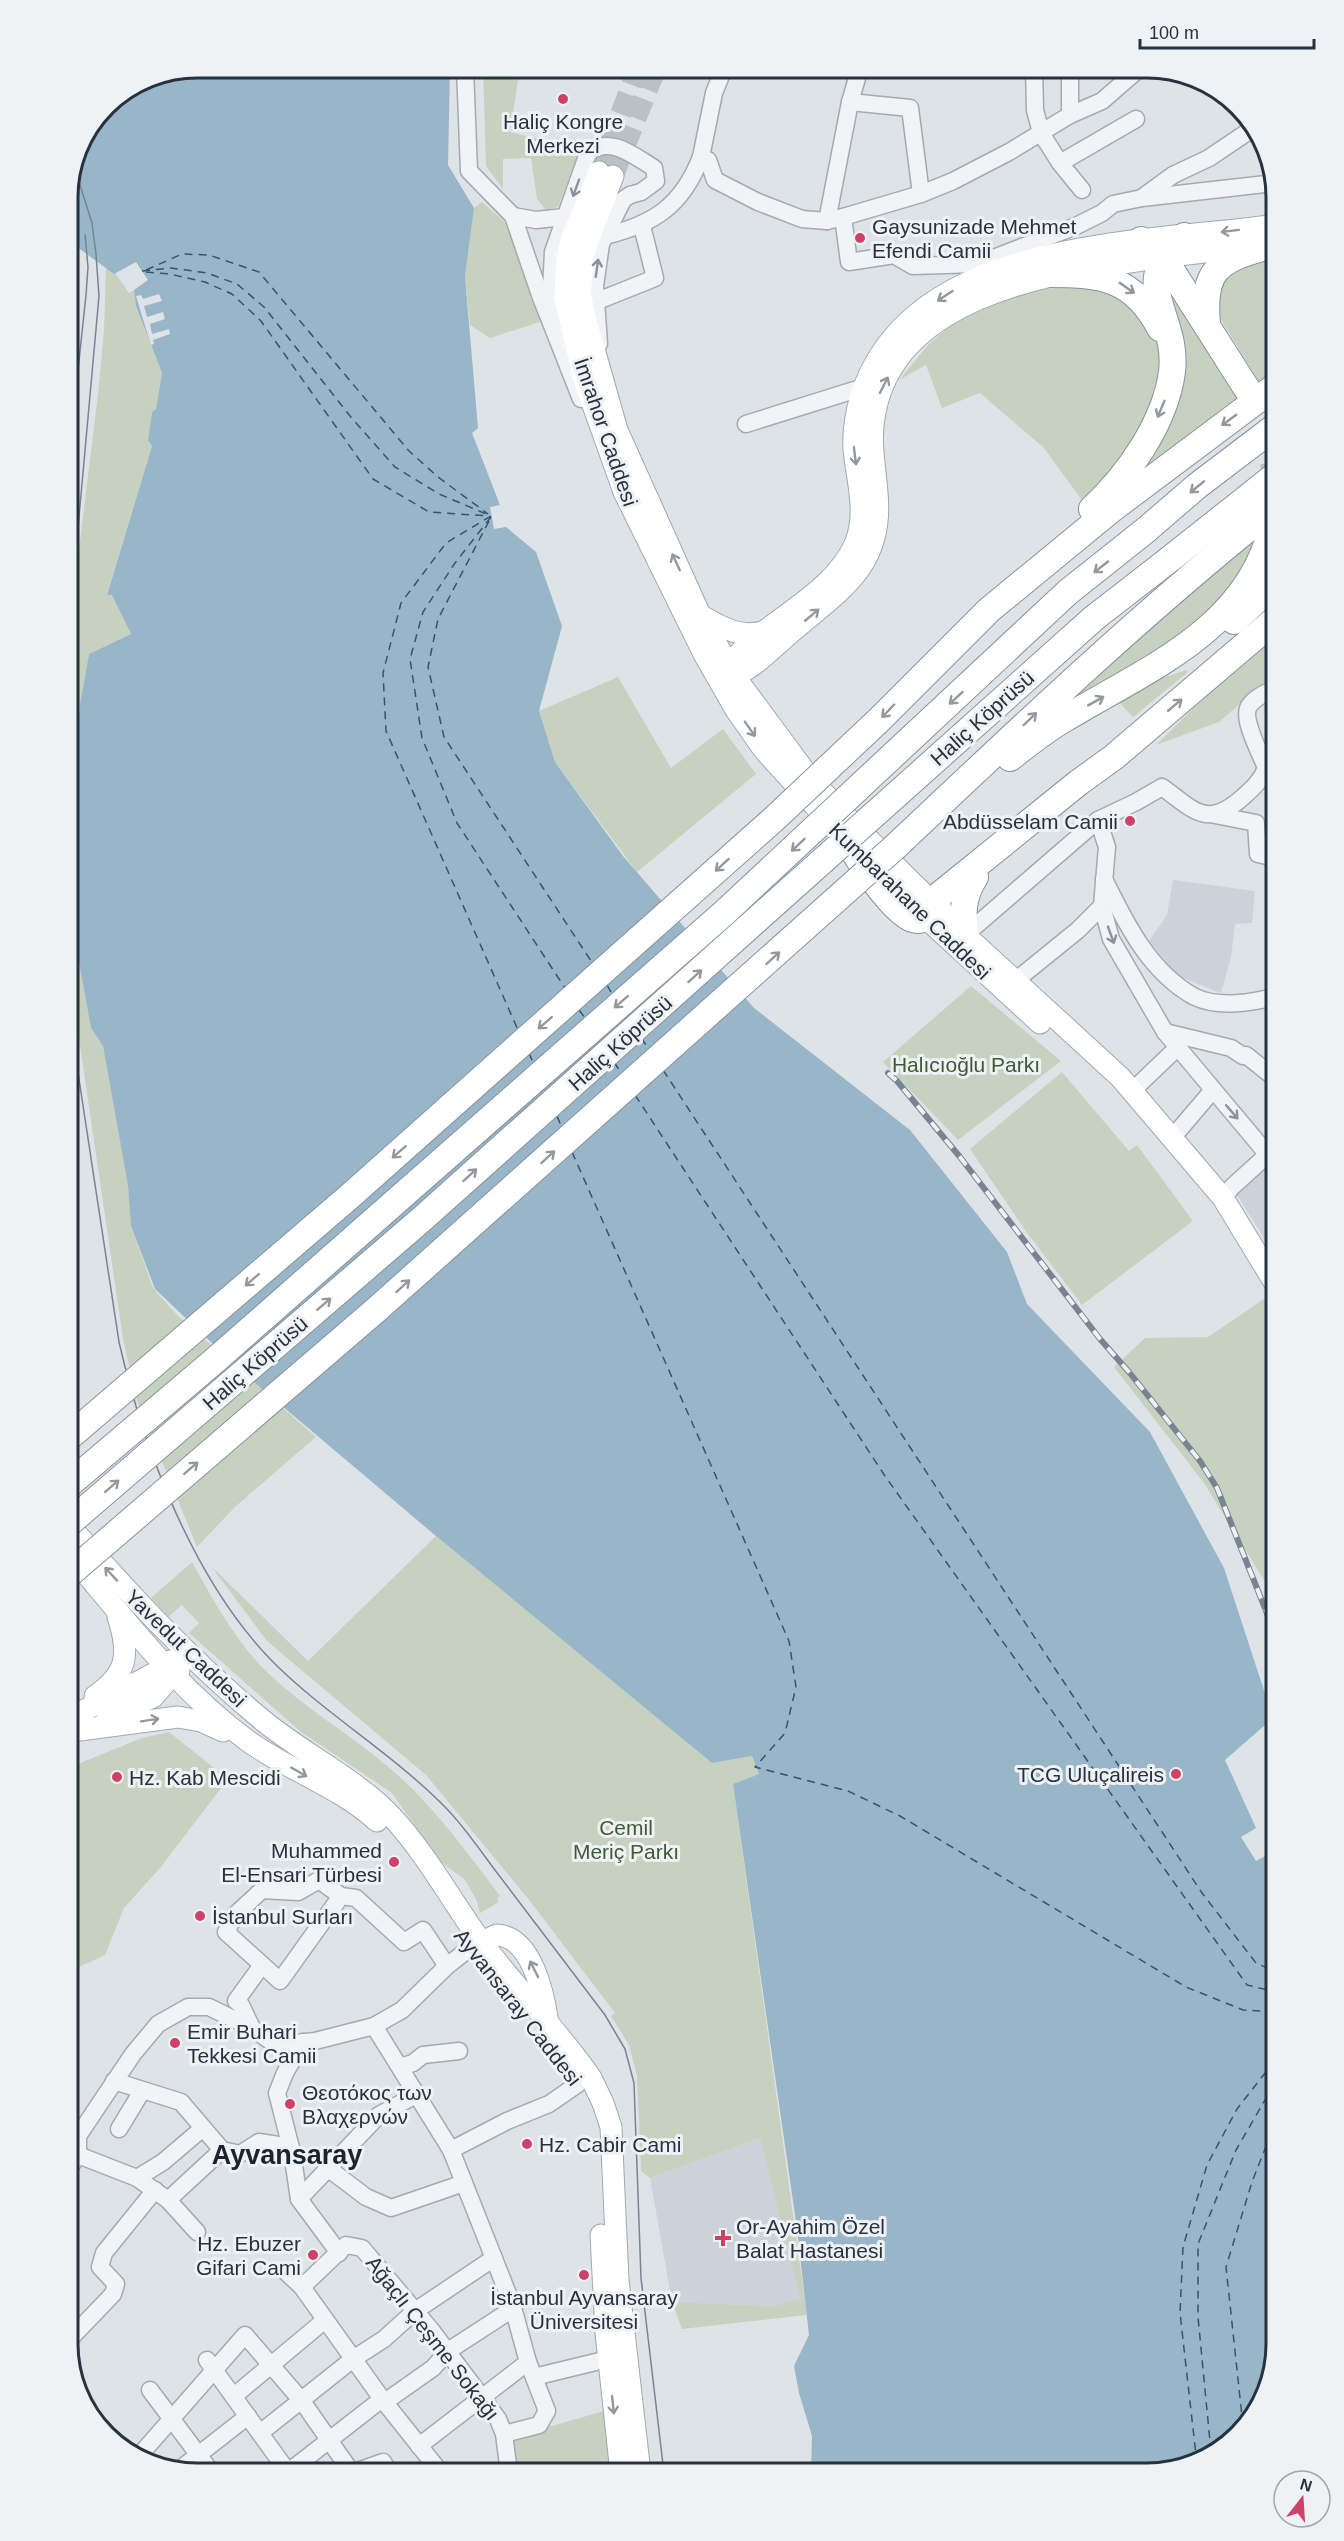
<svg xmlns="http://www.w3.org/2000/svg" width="1344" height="2541" font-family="Helvetica,sans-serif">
  <rect width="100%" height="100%" fill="#dee3e8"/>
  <g fill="#ccd2da">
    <polygon points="1173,880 1255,891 1252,923 1235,924 1231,957 1221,993 1178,976 1149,941 1167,915"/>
    <polygon points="1276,1147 1276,1247 1271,1249 1232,1187"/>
    <polygon points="760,2138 802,2299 774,2306 672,2302 650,2178"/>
  </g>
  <g fill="#c6d2bf">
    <polygon points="483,68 520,68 510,132 580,149 558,207 546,210 537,199 531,158 503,159 503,189 486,166"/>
    <polygon points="482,202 507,224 543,321 490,338 470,325 465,277 474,208"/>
    <polygon points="1276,254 1276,373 1260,383 1213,307 1218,279 1247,257"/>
    <polygon points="106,268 116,274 129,293 134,290 136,306 162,373 156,409 152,412 148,440 152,446 107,594 112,594 131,634 89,654 80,704 77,742 73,930 91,1028 103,1046 128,1186 131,1226 153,1288 177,1315 316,1437 235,1507 197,1547 137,1400 123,1339 68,963 68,639 98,394 104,331"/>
    <polygon points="1090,285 1141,307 1160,348 1162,385 1128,457 1084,503 1044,448 980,393 942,408 926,365 899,380 929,344 962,315 1031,290"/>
    <polygon points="1176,292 1242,394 1141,471 1152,451 1169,296"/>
    <polygon points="1261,535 1241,582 1194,632 1083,699 1075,693 1162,615"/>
    <polygon points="1276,627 1276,672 1219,722 1156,745"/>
    <polygon points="1187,670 1187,673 1133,717 1114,697 1140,685"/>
    <polygon points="618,677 671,768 723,729 756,774 637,872 555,762 539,711"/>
    <polygon points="971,986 1061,1061 958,1140 883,1062"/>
    <polygon points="1062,1072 1129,1151 1137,1145 1193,1221 1082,1305 1025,1230 970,1149"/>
    <polygon points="1267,1297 1276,1312 1276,1597 1275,1598 1204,1483 1114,1367 1145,1338 1208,1337"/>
    <polygon points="436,1536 712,1763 752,1756 759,1774 733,1784 807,2315 682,2329 672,2302 774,2306 801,2299 760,2138 650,2178 641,2171 637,2076 629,2045 611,2016 615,2013 530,1901 426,1775 267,1641 211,1566 308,1661"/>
    <path d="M 192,1562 C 212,1598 231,1633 259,1664 C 301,1708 357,1737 401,1778 C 439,1813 469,1855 500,1896 L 497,1898 L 499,1902 L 480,1913 L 477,1901 L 465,1880 L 440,1861 L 392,1793 L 301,1732 L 189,1633 L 199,1623 L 182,1605 L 168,1617 L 151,1598 Z"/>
    <polygon points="169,1732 228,1779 160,1868 124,1908 105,1955 68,1972 68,1768 142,1738"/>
    <polygon points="604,2411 613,2473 515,2473 510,2438"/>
  </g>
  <polygon fill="#99b5c8" points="197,68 450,68 448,165 474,208 465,277 478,428 472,433 500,505 490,507 494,529 506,527 536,552 562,626 539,711 555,762 623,856 754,1008 910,1130 1007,1252 1027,1304 1150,1432 1224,1568 1273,1718 1225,1760 1256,1828 1241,1837 1256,1861 1276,1850 1276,2345 1255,2416 1197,2464 1147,2473 811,2473 812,2436 799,2393 794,2366 809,2335 797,2229 733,1784 759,1774 752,1756 712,1763 436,1536 249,1378 155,1289 131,1226 128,1186 103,1046 91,1028 73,930 77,742 80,704 89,654 131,634 112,595 107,595 152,446 148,440 152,412 156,409 162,373 136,306 134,290 148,280 136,262 114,274 77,247 68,187 81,140 106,105 148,77"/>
  <polygon fill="#dee3e8" points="159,294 162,301 144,306 147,317 163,312 165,319 150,324 152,334 169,329 170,334 153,340 154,344 151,345 136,296 141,295 143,299"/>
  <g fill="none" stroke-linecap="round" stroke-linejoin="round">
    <g stroke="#315673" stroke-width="1.5" stroke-dasharray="8 6" stroke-linecap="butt">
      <polyline points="146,270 182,254 209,255 259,272 409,451 438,477 488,514"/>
      <polyline points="142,271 171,268 207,273 237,284 264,307 350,416 395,467 439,494 491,516 446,543 401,603 383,673 386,731 518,1030"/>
      <polyline points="146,272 170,274 205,282 232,294 261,321 373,479 429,512 489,516"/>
      <polyline points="491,517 455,563 423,612 410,659 422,738 457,823 565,988"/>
      <polyline points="489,521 438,619 428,667 444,737 593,964"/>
      <polyline points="607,985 612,994"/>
      <polyline points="579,1010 585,1018"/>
      <polyline points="641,1038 649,1049"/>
      <polyline points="529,1053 534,1065"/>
      <polyline points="614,1062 621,1073"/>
      <polyline points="663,1070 1202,1893 1256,1963 1276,1972"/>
      <polyline points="635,1095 885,1476 1247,1985 1276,1992"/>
      <polyline points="557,1116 562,1128"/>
      <polyline points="572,1152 789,1641 796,1687 785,1733 755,1767 848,1791 900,1816 1186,1987 1243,2010 1276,2012"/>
      <polyline points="1243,2426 1226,2267 1252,2182 1276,2121"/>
      <polyline points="1211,2452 1198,2317 1198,2244 1236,2150 1276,2081"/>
      <polyline points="1197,2464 1180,2313 1183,2247 1207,2165 1237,2109 1276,2059"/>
    </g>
    <g stroke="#b9c0c6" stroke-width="21" stroke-dasharray="21 10" stroke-linecap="butt">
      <polyline points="599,172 638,68"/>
      <polyline points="613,176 656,68"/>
    </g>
    <path stroke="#b9c0c6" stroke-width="26" stroke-dasharray="26 13" stroke-linecap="butt" d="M 1247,389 C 1265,423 1277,458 1275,496"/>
    <defs>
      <g id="minor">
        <polyline points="465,68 469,171 513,216 540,295 581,399"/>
        <polyline points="724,68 714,93 701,157 708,160 715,180 758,202 802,219 827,221 843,217 921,194 953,181 1009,152 1070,115 1102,101 1140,68"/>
        <polyline points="1034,68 1035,110 1041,133 1060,163 1136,119"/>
        <polyline points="850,102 910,108 921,194"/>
        <polyline points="1070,115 1070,68"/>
        <polyline points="1060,163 1082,190"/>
        <polyline points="1143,197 1173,175 1209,158 1252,129"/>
        <polyline points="513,216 536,220 565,217"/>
        <polyline points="843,217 849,262 894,255 913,266 978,264 1076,226 1102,213 1113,204 1142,198 1274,183"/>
        <polyline points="827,221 850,102 860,68"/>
        <path d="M 605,236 C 654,224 682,206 701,157"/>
        <polyline points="595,302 655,278 642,226"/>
        <path d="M 559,339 L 551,289 L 553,252 L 588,153 C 610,135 634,156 654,168 L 656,181 L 641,192 L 630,195 L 623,200 L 601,244 L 595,286 L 599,344"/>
        <polyline points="746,424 864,387"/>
        <path d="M 1266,768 C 1261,781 1253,788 1243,797 C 1207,829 1195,811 1162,787 L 1136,802 L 1098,820 L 1107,847 L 1102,906 L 1111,939 L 1165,1032 L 1268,1155"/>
        <path d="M 1266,768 C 1261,754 1241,719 1249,706 C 1255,697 1267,692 1276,688"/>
        <polyline points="1215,815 1256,823 1258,854 1276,858"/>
        <path d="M 1104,879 C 1125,922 1150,973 1195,997 C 1218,1008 1254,1003 1276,996"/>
        <polyline points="965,935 1098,820"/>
        <polyline points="1015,981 1078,930 1102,906"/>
        <polyline points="1165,1032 1231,1048 1243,1056 1246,1055 1276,1079"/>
        <polyline points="1131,1092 1177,1048"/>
        <polyline points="1172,1138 1213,1090"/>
        <polyline points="1223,1198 1232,1187 1276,1147"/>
        <polyline points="341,1896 280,1981 226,1932 235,1915 262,1890 298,1892 319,1880 341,1896 356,1898 404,1942 423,1930 447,1966"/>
        <polyline points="374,2026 451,2150 512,2304 528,2362 547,2411 539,2425 504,2434"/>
        <polyline points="252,2028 241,2005 236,2001 262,1965"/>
        <polyline points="303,2042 285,2073 277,2093 292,2152 299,2199 339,2253"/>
        <polyline points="400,2067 413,2063 423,2055 459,2051"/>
        <polyline points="114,2081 181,2102 222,2150 240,2154 259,2142 291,2147"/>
        <polyline points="119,2129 142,2091"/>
        <polyline points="451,2150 507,2121 549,2104 578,2084"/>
        <polyline points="78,2155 137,2178 168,2200 197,2232"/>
        <polyline points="329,2169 366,2197 391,2208 464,2183"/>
        <polyline points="68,2170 78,2155 78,2136 133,2054 158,2024 188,2007 209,2007 252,2028 276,2045 315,2041 374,2026 402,2010 447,1966 470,1948"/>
        <polyline points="137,2178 163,2162 203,2128"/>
        <polyline points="299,2199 379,2115 416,2095"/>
        <polyline points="168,2200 222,2150"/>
        <polyline points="286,2272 302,2287 382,2399 441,2473"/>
        <polyline points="302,2287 346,2245 362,2248 432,2331 498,2419 504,2434 509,2473"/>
        <polyline points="68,2341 113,2294 116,2284 100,2267 104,2253 155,2190"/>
        <polyline points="207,2360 288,2472"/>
        <polyline points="534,2377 608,2359"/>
        <polyline points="150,2390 212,2473"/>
        <polyline points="234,2396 325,2320"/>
        <polyline points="260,2433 353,2359 384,2339 415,2311 494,2258"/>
        <polyline points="419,2446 528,2362"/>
        <polyline points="139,2456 245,2335 302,2401 352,2473 383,2462 390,2473"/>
        <polyline points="179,2470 248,2416"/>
        <polyline points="287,2473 382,2399 389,2399 433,2368 448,2351 505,2314 512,2304"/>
      </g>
      <g id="major">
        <polyline points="599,172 571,241 567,260 565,297 584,380 624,492 704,654 736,710 764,750 856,851"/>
        <polyline points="613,176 586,246 583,259 580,292 584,314 617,430 700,615 735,677 812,781 860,831 965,935 1120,1077 1223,1198 1276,1285"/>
        <path d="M 700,615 C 723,628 740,639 766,631"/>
        <path d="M 721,676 C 753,624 830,601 855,544 C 868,514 857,480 854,450 C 853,432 856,413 861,396 C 912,237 1143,244 1276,225"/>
        <path d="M 723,680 C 750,674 774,646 796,628 C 844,588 884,563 877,493 C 875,465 869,440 875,412 C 896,299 1043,274 1136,261 C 1173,256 1211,250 1249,248"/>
        <polyline points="915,908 1040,1023"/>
        <path d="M 68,1524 C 130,1595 193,1663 266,1723 C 306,1755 359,1781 393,1818 C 427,1855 451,1900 480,1940 C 515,1987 558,2030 591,2078 L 603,2103 L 611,2127 L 618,2280 L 640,2473"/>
        <path d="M 68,1552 C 125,1619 177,1689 248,1741 C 288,1770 340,1787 377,1821"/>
        <path d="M 95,1696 C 128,1674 130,1653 118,1617"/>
        <polyline points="107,1718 153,1697 166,1682 170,1661"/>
        <polyline points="68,1719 153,1674 179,1670"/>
        <polyline points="72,1731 178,1717 201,1721 223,1731"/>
        <path d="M 471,1947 L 497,1935 C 532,1937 544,1995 548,2023"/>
        <polyline points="601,2235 606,2333 621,2473"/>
      </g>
      <g id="highway">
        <polyline points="1141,240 1156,249 1163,257 1247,389"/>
        <path d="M 1050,274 C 1102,274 1134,278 1160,328"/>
        <path d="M 1207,324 C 1202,271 1217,260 1266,247"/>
        <path d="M 1092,509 C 1129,474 1165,423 1172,372 C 1179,315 1126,284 1184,236"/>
        <polyline points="1146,530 1197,486 1276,426"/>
        <polyline points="1170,559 1276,475"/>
        <polyline points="1234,621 1276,582"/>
        <path d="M 1010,758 C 1028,744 1046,729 1066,718 C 1147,669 1248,629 1272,527"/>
        <polyline points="827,769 879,720 989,610 1112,509 1276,386"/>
        <path d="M 896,846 C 1020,729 1143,612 1276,506"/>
        <path d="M 851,847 C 860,862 899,921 917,920 C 926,920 932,913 938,908"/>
        <polyline points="926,918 932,901 1078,783 1114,757 1276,619"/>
        <path d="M 965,935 C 962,914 963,895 975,877"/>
      </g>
    </defs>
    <use href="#minor" stroke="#a3aab2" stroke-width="19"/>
    <use href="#major" stroke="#9ea9b4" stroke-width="23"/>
    <use href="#highway" stroke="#86929e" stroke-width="28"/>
    <use href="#minor" stroke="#f1f3f6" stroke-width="16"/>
    <use href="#major" stroke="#fff" stroke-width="21"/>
    <use href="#highway" stroke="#fff" stroke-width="26"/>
    <g stroke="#788491" stroke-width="1.5">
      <polyline points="68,464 86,295 88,267 85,235"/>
      <polyline points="68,598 78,528 99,296 96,254 92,223 74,166"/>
      <path d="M 68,1007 L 119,1342 C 144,1451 195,1584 275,1664 C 328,1716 393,1754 445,1807 C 465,1827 481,1852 498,1874 C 534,1921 569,1968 605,2015 L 625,2049 L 634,2083 L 641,2278 L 664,2473"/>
    </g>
    <defs>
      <polyline id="rail" points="888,1073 897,1081 960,1157 1100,1339 1129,1372 1200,1461 1217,1488 1276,1636"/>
    </defs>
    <use href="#rail" stroke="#788491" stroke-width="6"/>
    <use href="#rail" stroke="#eef2f5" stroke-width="4" stroke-dasharray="11" stroke-linecap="butt"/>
    <defs>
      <g id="highway-bridge">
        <polyline points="68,1438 350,1196 775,818 827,769"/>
        <polyline points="68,1485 213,1362 724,913 1068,592 1146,530"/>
        <polyline points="68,1524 422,1219 1094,618 1170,559"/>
        <polyline points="68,1575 376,1310 896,846"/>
      </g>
    </defs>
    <use href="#highway-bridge" stroke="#86929e" stroke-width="28" stroke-linecap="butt"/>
    <use href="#highway-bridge" stroke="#fff" stroke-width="26"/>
  </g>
  <defs><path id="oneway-shaft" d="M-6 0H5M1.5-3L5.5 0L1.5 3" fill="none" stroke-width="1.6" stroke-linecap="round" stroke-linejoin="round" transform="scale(1.5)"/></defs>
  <g stroke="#8c929a">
    <use href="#oneway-shaft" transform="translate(576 188) rotate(110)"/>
    <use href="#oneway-shaft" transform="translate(597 268) rotate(-82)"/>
    <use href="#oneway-shaft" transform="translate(1111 935) rotate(70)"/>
    <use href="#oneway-shaft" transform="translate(1232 1112) rotate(49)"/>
  </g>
  <g stroke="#93989f">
    <use href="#oneway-shaft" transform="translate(1230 231) rotate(173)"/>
    <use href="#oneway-shaft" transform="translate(1127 288) rotate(35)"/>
    <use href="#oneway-shaft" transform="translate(945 296) rotate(147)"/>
    <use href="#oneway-shaft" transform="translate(884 385) rotate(-63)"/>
    <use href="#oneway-shaft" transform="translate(1161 409) rotate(113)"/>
    <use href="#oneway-shaft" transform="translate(1229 420) rotate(144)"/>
    <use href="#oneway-shaft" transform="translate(855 456) rotate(83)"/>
    <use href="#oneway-shaft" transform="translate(1197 487) rotate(141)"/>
    <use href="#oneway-shaft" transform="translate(676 562) rotate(-115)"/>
    <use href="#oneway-shaft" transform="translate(1101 567) rotate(142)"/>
    <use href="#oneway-shaft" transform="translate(812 615) rotate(-40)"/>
    <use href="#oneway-shaft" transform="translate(956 698) rotate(138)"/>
    <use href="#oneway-shaft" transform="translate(1096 701) rotate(-29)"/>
    <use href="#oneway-shaft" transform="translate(1175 705) rotate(-40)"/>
    <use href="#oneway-shaft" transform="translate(888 711) rotate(134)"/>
    <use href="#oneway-shaft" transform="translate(1030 719) rotate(-44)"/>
    <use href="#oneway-shaft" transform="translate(750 729) rotate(55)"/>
    <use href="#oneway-shaft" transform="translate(798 845) rotate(137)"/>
    <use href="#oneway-shaft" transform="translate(722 865) rotate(138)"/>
    <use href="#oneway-shaft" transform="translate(773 958) rotate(-42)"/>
    <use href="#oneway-shaft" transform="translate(695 976) rotate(-42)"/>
    <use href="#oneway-shaft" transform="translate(621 1002) rotate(139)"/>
    <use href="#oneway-shaft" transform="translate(545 1023) rotate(139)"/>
    <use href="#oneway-shaft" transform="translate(399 1152) rotate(139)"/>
    <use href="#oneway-shaft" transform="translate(548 1157) rotate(-42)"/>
    <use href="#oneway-shaft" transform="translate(470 1175) rotate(-42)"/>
    <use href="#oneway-shaft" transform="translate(252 1280) rotate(139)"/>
    <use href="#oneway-shaft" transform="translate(403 1286) rotate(-42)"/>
    <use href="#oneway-shaft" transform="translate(324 1304) rotate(-41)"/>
    <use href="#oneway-shaft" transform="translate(191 1468) rotate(-41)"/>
    <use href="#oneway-shaft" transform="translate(112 1486) rotate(-41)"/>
    <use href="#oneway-shaft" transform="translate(111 1574) rotate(-133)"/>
    <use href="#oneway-shaft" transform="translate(150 1720) rotate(-9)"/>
    <use href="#oneway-shaft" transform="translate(299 1772) rotate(30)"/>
    <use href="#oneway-shaft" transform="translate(534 1969) rotate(-117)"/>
    <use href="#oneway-shaft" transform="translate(613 2405) rotate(84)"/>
  </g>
  <g fill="#ce4267" stroke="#eef2f5" stroke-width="2">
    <circle cx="563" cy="99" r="6"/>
    <circle cx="860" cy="238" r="6"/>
    <circle cx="1130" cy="821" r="6"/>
    <circle cx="1176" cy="1774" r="6"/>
    <circle cx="117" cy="1777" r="6"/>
    <circle cx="394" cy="1862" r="6"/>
    <circle cx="200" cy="1916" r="6"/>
    <circle cx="175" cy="2043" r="6"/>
    <circle cx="290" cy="2104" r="6"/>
    <circle cx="527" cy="2144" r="6"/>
    <path d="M720 2229h6v6h6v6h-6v6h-6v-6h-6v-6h6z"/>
    <circle cx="313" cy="2255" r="6"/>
    <circle cx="584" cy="2275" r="6"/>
  </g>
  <g text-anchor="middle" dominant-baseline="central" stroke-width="6" stroke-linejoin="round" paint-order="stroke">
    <g font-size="21" fill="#27323f" stroke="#eef2f5" text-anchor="start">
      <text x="563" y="121" text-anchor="middle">Haliç Kongre<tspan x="563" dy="24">Merkezi</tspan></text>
      <text x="872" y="226">Gaysunizade Mehmet<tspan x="872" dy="24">Efendi Camii</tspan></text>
      <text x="1118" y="821" text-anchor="end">Abdüsselam Camii</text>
      <text x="1164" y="1774" text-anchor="end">TCG Uluçalireis</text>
      <text x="129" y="1777">Hz. Kab Mescidi</text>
      <text x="382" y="1850" text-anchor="end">Muhammed<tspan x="382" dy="24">El-Ensari Türbesi</tspan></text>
      <text x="212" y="1916">İstanbul Surları</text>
      <text x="187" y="2031">Emir Buhari<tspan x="187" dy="24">Tekkesi Camii</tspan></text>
      <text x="302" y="2092">Θεοτόκος των<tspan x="302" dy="24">Βλαχερνών</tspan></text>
      <text x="539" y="2144">Hz. Cabir Cami</text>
      <text x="736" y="2226">Or-Ayahim Özel<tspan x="736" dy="24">Balat Hastanesi</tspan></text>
      <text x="301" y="2243" text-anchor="end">Hz. Ebuzer<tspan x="301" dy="24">Gifari Cami</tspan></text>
      <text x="584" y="2297" text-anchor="middle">İstanbul Ayvansaray<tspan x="584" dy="24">Üniversitesi</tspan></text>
    </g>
    <g font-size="21" fill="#27323f" stroke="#eef2f5">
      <text transform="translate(606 432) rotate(71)">İmrahor Caddesi</text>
      <text transform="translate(982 718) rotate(-42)">Haliç Köprüsü</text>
      <text transform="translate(910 901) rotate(44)">Kumbarahane Caddesi</text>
      <text transform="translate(620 1043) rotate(-42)">Haliç Köprüsü</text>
      <text transform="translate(255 1363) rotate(-41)">Haliç Köprüsü</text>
      <text transform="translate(186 1648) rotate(44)">Yavedut Caddesi</text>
      <text transform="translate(518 2007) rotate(52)">Ayvansaray Caddesi</text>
      <text transform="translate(433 2338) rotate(52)">Ağaçlı Çeşme Sokağı</text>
    </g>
    <g font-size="21" fill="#405a35" stroke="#eef2f5">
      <text x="966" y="1064">Halıcıoğlu Parkı</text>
      <text x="626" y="1827">Cemil<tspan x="626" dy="24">Meriç Parkı</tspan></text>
    </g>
    <g font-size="27" font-weight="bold" fill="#1a232f" stroke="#eef2f5">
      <text x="287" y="2155">Ayvansaray</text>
    </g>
  </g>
  <path d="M0 0H1344V2541H0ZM197 78H1147A119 119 0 0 1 1266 197V2344A119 119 0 0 1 1147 2463H197A119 119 0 0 1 78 2344V197A119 119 0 0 1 197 78Z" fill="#eef2f5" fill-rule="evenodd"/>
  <path fill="none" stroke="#27323f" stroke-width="3" d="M197 78H1147A119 119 0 0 1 1266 197V2344A119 119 0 0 1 1147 2463H197A119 119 0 0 1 78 2344V197A119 119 0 0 1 197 78Z"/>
  <g transform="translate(1302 2499) rotate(17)"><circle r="28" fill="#eef2f5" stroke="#9ea5ac" stroke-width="1.5"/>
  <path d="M0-4.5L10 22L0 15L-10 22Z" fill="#ce4267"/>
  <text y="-9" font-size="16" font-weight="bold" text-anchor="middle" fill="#27323f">N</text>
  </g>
  <path d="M1140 39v9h174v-9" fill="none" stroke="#27323f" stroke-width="3"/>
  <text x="1149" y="39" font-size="18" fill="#27323f" stroke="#eef2f5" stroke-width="4.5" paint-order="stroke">100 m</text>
</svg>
